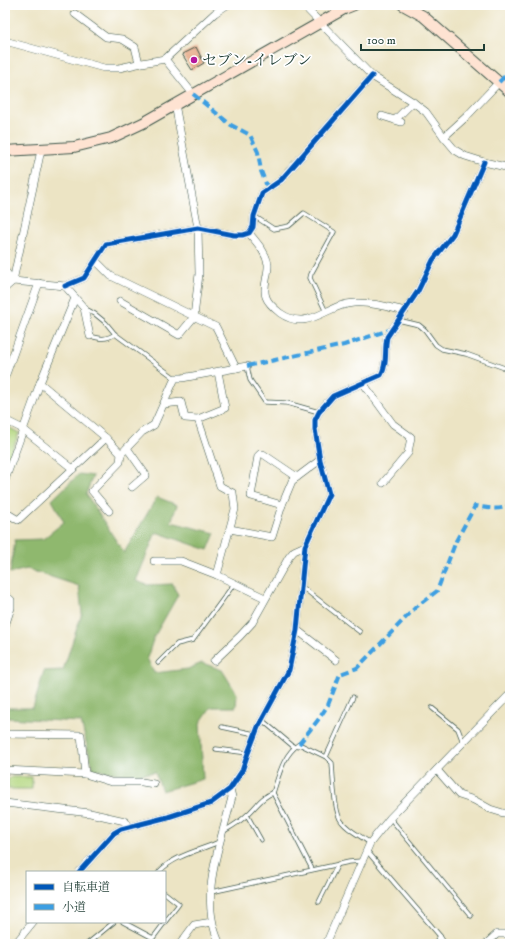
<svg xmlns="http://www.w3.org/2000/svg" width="515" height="949" font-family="'IM FELL DW Pica','Noto Serif JP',serif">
  <rect width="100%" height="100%" fill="#fff"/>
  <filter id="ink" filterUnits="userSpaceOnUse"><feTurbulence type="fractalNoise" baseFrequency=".025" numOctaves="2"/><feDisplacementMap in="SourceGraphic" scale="8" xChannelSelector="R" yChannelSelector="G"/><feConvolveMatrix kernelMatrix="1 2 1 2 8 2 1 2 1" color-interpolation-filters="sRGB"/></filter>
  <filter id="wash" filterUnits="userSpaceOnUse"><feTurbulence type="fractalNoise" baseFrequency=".012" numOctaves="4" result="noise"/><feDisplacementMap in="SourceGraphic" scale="16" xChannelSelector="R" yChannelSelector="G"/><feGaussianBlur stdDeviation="0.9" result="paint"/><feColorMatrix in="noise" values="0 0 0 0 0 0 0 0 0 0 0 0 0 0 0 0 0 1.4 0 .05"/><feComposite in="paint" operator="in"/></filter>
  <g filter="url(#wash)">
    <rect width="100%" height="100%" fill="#ece4c4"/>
    <g fill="#b4d780" stroke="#6a8a5a">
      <polygon points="8,427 19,433 5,468 5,433"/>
      <polygon points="12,777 32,777 32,789 8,789 8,779"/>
    </g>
    <polygon fill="#8fb86e" stroke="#577a51" points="79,474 93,476 86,494 124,553 157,497 177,505 171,522 215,533 208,550 156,532 136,581 147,585 173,584 178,595 154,637 147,658 154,673 188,669 202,663 222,670 237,694 236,707 211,707 200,723 203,779 162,791 155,772 130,776 93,769 81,722 8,718 7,708 33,708 44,671 63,670 82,613 79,586 27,569 10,573 15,540 43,539 64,522 52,500"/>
    <g id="blocks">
      <polygon fill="#e19a71" points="196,47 204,63 192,70 182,54"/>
    </g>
  </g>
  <g filter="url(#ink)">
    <use href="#blocks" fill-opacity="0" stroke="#3e564a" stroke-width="1"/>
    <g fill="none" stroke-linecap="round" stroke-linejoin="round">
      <defs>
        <g id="lane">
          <polyline points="254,216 274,229 289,226 304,213 334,232 311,274 310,278 326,312"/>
          <polyline points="84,308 95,314 106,323 115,334 175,378"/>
          <polyline points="398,320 419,325 425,330 436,345 442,349 466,354 510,370"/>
          <path d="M 90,336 C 100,339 106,340 115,334"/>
          <polyline points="247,366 250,380 265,402 287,403 319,412"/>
          <polyline points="302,587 360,632"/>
          <polyline points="158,663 177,644 193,640 234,584"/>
          <polyline points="432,708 458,729 463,742"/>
          <polyline points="262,720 294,747"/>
          <polyline points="222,727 255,734"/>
          <polyline points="216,749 248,753"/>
          <polyline points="326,757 353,697"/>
          <polyline points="247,815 261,840"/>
          <polyline points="390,818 471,916"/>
          <path d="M 224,831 C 233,826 241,821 248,814 C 256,807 262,796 273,793"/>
          <polyline points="367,851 440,936 445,944"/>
          <path d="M 312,869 L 273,793 C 279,775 283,755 299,744 L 326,757 L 332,763 C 333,776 334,814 342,822 C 349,831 361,836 370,843"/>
          <path d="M 159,872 C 173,856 200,850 219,842"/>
          <polyline points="211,892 349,862 361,861"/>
          <polyline points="165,893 179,904 165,922"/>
          <polyline points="319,902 338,864"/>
          <polyline points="123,922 153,938 165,922"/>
          <polyline points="87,944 114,922"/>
          <polyline points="434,944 440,936"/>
        </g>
        <g id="street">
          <polyline points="303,5 372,76 413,102 426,112 444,137 455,150 465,156 484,162 510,168"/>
          <polyline points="75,14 106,37 122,39 135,47 139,63"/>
          <polyline points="5,41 104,68 119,68 142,63 165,59 215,13 227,5"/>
          <polyline points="165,59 193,94"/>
          <polyline points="382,116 401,122"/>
          <polyline points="395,120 413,102"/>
          <polyline points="444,137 467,116 499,82"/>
          <path d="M 249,233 C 256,242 266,252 268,264 C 269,274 262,287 266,297 C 268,303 275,309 280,313 C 309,333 326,304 354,303 C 371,302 388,307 405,311"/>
          <polyline points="96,261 111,276 216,327 236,368"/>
          <polyline points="5,271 13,281 65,286 84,308 90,336"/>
          <polyline points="65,286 84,278 106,244 198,228 234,235 243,235 249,233 253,227 254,216 262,193 281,180 372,76"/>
          <polyline points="5,288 13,281 41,150"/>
          <polyline points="120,301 179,335 194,317 199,274 198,228 175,104"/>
          <polyline points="5,377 39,283"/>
          <polyline points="40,383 106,438 121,454 120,462 92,491 109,511"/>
          <polyline points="363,383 393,424 411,437 408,453 383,483"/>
          <polyline points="164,404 181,402 185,418 198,419 225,408 218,372"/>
          <polyline points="198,419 220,486 233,493 235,509 217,575"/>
          <polyline points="5,420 23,429 73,469"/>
          <polyline points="127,448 146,475 132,487"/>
          <polyline points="121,454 142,432 154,425 175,378 182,378 247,366"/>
          <polyline points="5,480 40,383 75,298"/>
          <polyline points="282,505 251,496 258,456 260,454 263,454 297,477"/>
          <polyline points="5,512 18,520 106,438"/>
          <polyline points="230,529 272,537 282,505 292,481 320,460"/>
          <polyline points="154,561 181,561 217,575 265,598"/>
          <polyline points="5,595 11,600 11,608 5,626"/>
          <polyline points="297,630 336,660"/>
          <polyline points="214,661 240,636 252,623 289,557 294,551 305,546"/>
          <polyline points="5,734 81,735 85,774"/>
          <polyline points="5,770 85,774 111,782 142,782 154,784"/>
          <polyline points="437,770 459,795 474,800 490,809 503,813 510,813"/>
          <polyline points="5,803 90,813 125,821 129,827"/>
          <path d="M 79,872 L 114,833 L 121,829 L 168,817 L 211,803 L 230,789 L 242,771 L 248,753 L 258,727 L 289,670 L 297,630 L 305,546 L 329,494 L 320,460 L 315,429 L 315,420 L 319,412 L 333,396 L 381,375 C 388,363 384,350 387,337 L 418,291 L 433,260 L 453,234 L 484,162"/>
          <polyline points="5,943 6,944"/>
          <polyline points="15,944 33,922"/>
          <polyline points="180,944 194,925 212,922"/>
          <path d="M 220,944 C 197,897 221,843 232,797 L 230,789"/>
          <polyline points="326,944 370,843 390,818 510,694"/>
          <polyline points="486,944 497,934 510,934"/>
        </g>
        <g id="secondary">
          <polyline points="403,5 423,16 510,92"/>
          <polyline points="5,151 74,147 111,138 143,123 344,9 354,5"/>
        </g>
      </defs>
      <use href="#lane" stroke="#3e564a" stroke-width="5"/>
      <use href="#street" stroke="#3e564a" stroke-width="8"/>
      <use href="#secondary" stroke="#3e564a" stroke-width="12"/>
      <use href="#lane" stroke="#fff" stroke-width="3.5"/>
      <use href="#street" stroke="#fff" stroke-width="7"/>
      <use href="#secondary" stroke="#fee3d2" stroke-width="10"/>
      <g stroke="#3c9ee2" stroke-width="4" stroke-dasharray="8 4" stroke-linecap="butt">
        <polyline points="499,82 510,71"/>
        <polyline points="193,94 231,125 250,135 258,152 261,171 268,189"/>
        <polyline points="247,366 344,345 392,329"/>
        <path d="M 299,744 L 318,720 L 328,705 L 340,674 L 357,668 L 416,607 L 437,591 L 456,541 L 475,506 C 486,508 500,511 510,505"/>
      </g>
      <defs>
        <g id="cycleway">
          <polyline points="65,286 84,278 106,244 198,228 234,235 243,235 249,233 253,227 254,216 262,193 281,180 372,76"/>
          <path d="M 79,872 L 114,833 L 121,829 L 168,817 L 211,803 L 230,789 L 242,771 L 248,753 L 258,727 L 289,670 L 297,630 L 305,546 L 329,494 L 320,460 L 315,429 L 315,420 L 319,412 L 333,396 L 381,375 C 388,363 384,350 387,337 L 418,291 L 433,260 L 453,234 L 484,162"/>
        </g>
      </defs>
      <use href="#cycleway" stroke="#fff" stroke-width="8"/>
      <use href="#cycleway" stroke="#0057b8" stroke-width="5"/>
    </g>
  </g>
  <circle fill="#b5179e" stroke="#fff" stroke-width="1.5" cx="194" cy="60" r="4"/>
  <g text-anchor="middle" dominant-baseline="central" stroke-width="3.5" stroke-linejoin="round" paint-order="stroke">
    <g font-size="15" fill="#1f3d34" stroke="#fff" text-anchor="start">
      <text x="202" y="60">セブン-イレブン</text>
    </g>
  </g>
  <rect width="515" height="949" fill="none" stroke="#fff" stroke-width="20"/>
  <rect x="26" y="871" width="140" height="52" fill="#ffffff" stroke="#a5b1ae"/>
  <rect x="34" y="884" width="20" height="6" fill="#0057b8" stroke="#a5b1ae"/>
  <text x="62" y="891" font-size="12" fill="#1f3d34">自転車道</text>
  <rect x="34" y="904" width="20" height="6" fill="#3c9ee2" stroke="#a5b1ae"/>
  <text x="62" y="911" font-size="12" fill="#1f3d34">小道</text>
  <path d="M361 44v6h123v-6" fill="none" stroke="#1f3d34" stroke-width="2"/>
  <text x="367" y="44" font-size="12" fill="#1f3d34" stroke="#ffffff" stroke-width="3" paint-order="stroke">100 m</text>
</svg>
